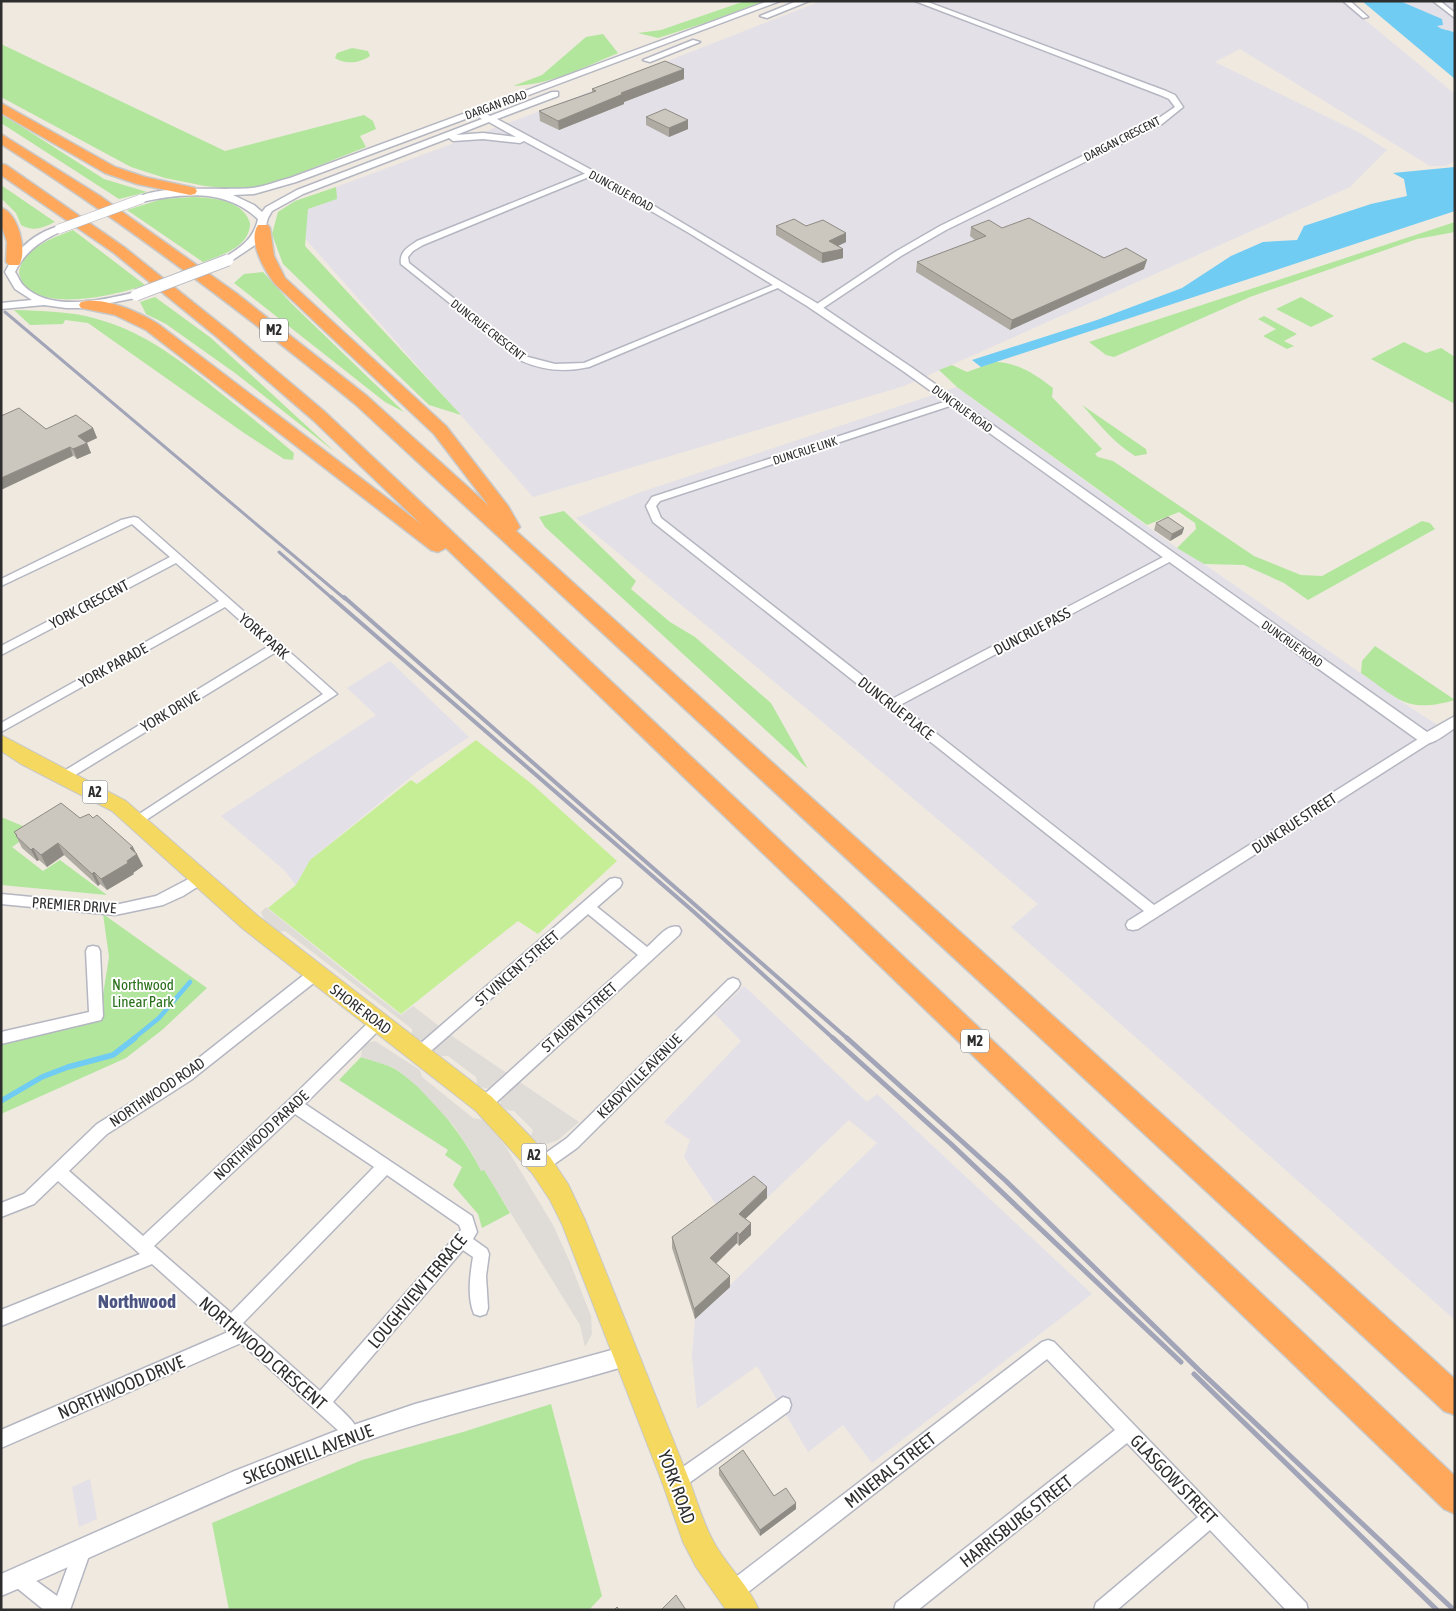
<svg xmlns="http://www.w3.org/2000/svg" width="1456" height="1611" font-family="'Asap Condensed',sans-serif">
  <rect width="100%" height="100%" fill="#efe9e0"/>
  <g fill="#e3e0e8">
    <polygon points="821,1 1342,1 1455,94 1455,161 1446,166 1430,166 1240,49 1215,62 1360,133 1387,150 1350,187 904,386 533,497 303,236 308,209 336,199 336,187 535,113"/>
    <polygon points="1400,1 1455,1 1455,33 1450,30 1441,29 1437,26 1442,19"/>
    <polygon points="957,387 1177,548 1204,564 1405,704 1450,733 1455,731 1455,1320 1011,927 1038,904 806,708 576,518 641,492"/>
    <polygon points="390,661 469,737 418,771 310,860 296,885 284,870 221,816 376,715 347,688"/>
    <polygon points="744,986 867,1102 877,1094 1092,1294 872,1463 843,1425 808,1452 757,1366 697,1409 692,1356 695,1319 877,1143 849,1120 767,1198 754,1187 721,1212 684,1157 690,1140 664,1122 741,1041 715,1014"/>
    <polygon points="90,1479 97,1519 79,1527 72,1487"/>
  </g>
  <g fill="#b2e69c">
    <polygon points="745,1 764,1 708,22 658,38 638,33 661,30"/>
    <path d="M 603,34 L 618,53 C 584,67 550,85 513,86 L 542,75 L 586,37 Z"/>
    <polygon points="1,44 225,151 364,115 373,121 376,129 360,136 366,147 295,175 261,186 233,189 205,186 165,178 131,167 1,97"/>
    <path d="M 352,48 L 368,51 L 370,56 C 360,63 345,65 335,58 L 337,53 Z"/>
    <polygon points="1,115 16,123 104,179 147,192 119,199 1,123"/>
    <path d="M 1,185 L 55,222 C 42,228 34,232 21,225 L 16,213 L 1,198 Z"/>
    <polygon points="336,187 337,199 308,209 305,246 461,415 429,405 283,264 272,234 278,212 295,201"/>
    <path d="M 194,197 C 214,198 243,200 250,223 C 250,247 222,255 203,262 L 127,210 L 162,199 Z"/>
    <polygon points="1455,222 1455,232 1417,239 1250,297 1114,357 1106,355 1089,342"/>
    <path d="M 73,230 L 145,285 C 118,295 28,317 19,273 C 22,248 53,238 73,230 Z"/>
    <polygon points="263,272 291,303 404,412 385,402 234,283 244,274"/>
    <polygon points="155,297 211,338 335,452 235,373 166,324 146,314 140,302"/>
    <polygon points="1301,297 1334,316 1311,327 1276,309"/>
    <path d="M 14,310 C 42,311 70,311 97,319 C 146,332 185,364 223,395 C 247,414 271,433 294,453 L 293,460 L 284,459 L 244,433 L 88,323 L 65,320 L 63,324 L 30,325 Z"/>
    <polygon points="1264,316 1297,334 1284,341 1294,346 1287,349 1263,336 1276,329 1258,319"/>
    <polygon points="1404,342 1426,353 1441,348 1455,357 1455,404 1371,359"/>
    <path d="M 995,362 C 1017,362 1036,375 1053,388 L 1052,397 L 1102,449 L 1095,454 L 1098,457 L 1113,461 L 1254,556 L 1301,575 L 1322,576 L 1422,521 L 1430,523 L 1435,529 L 1308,600 L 1284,583 L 1244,565 L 1204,564 L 1177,548 L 1196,529 L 1195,523 L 1179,512 L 1147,525 L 957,387 L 939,370 L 952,365 L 967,372 Z"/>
    <path d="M 1082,405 L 1146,449 L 1147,454 L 1135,456 C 1114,443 1099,424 1082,405 Z"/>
    <polygon points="564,511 636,581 631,589 670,622 695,637 771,703 808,769 545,527 539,517"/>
    <path d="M 1375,646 L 1455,700 C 1406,714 1399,699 1361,673 L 1362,661 Z"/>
    <polygon points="1,817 35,831 12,847 43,871 60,860 107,895 1,885"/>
    <polygon points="103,914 207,988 162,1030 126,1058 1,1114 1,1045 99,1020 109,957"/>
    <path d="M 361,1057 C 371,1060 384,1063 393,1068 C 425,1085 465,1138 481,1170 L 484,1169 L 510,1213 L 482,1228 L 478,1214 L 453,1185 L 462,1167 L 445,1155 L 448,1150 L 339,1080 Z"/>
    <polygon points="551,1404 602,1596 589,1610 229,1610 212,1523 362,1460 463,1432"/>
  </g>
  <polygon fill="#c6ee97" points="476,740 533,785 617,861 538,934 518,921 401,1014 268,908 296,885 310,860 411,780 417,784"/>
  <g fill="#dfdcd7">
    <polygon points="266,907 366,988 401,1015 413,1006 452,1036 579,1122 558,1140 547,1144 539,1143 531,1136 533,1130 514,1111 507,1110 501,1105 498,1091 481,1087 477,1084 476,1077 448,1056 441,1056 436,1052 425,1048 421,1040 412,1037 412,1029 285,931 279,932 264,920 261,912"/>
    <polygon points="375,1041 420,1070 422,1077 473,1118 483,1120 506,1147 553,1225 569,1260 591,1316 592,1334 585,1347 580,1325 484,1170 481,1171 473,1155 454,1126 419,1088 400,1072 392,1067 361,1057 362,1047 365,1043"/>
  </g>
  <g fill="#71ccf3">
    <path d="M 1362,1 L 1400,1 L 1442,19 L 1443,25 L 1437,26 C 1443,31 1449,29 1455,33 L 1455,79 Z"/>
    <polygon points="1455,167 1455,211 981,367 972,360 1097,320 1182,288 1231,256 1263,242 1297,240 1304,226 1371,204 1407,196 1404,179 1393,173"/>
  </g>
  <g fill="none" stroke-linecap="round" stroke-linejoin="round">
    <polyline stroke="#71ccf3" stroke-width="4.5" points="133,1039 159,1018 190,982"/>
    <polyline stroke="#71ccf3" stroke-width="5.5" points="1,1101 42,1077 68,1067 113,1055 135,1038"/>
    <defs>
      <g id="minor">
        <polygon points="915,1 925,1 1166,91 1175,95 1183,107 1162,124 946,230 901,256 820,310 814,310 814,306 895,252 940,226 1156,120 1175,107 1169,99 1160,95"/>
        <polygon points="1343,1 1350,1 1368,17 1363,18"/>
        <polygon points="1433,1 1440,1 1455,13 1455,18"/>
        <path d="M 589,172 L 596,174 L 423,245 L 413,251 L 408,257 L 409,263 L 528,357 L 555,364 L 584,363 L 778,283 L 785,285 L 589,367 C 566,372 544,371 522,361 L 401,264 C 399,252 408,247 417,241 Z"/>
        <polygon points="953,399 958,402 956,404 660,501 656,506 661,518 892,699 1167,555 1175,555 1176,557 1175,559 900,705 1154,905 1423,736 1431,736 1433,739 1431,742 1138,929 1133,930 1128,929 1126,925 1128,921 1144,911 653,522 646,506 652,497"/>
        <polygon points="134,517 138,518 337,694 137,826 133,824 131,821 133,818 323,694 276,652 67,780 59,780 57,777 59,774 269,646 225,607 1,732 1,723 219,601 176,563 1,655 1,646 170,557 132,524 1,586 1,579 121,520"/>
        <polygon points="200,873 205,874 207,878 205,882 183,896 163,905 115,915 1,904 1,894 115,905 156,896"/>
        <path d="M 615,878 L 620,879 L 622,883 L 620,887 L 597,907 L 647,947 C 656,940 667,923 679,927 L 681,931 L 679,935 L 489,1109 L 484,1110 L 479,1109 L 477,1104 L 479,1099 L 638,955 L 588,914 L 424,1057 L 419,1059 L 414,1057 L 412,1053 L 414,1049 L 610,879 Z"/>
        <polygon points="93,946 98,947 100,951 103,1016 101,1020 1,1044 1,1032 89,1012 86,951 88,947"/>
        <path d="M 315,968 L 320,970 L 322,974 L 320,978 L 191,1080 L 107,1134 L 69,1171 L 143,1236 L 289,1100 L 373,1018 L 378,1016 L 383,1018 L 385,1022 L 383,1026 L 305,1104 L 472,1216 L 477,1232 L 473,1239 L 487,1249 L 489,1254 L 486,1276 L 488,1308 L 486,1314 L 480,1316 L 474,1314 C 467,1297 470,1275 473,1257 L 463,1250 L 333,1402 C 344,1413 355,1421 361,1436 L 358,1442 L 352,1445 L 346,1442 L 340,1432 L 241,1343 L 1,1448 L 1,1430 L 228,1332 L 152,1264 L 1,1326 L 1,1310 L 140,1254 L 58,1181 L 34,1204 L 1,1217 L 1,1203 L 24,1194 L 97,1124 L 181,1072 L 310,970 ZM 295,1114 L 374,1167 L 231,1313 L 154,1246 ZM 387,1175 L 459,1225 L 461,1230 L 320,1391 L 243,1323 Z"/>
        <polygon points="733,978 738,980 740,984 738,988 577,1148 546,1170 541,1172 536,1170 533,1165 536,1160 567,1138 728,980"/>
        <polygon points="1048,1340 1054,1342 1306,1603 1308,1610 1286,1610 1210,1530 1117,1610 1094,1610 1096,1603 1198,1517 1127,1443 918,1610 894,1610 896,1603 1115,1430 1047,1359 738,1600 731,1602 724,1600 722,1593 724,1586 1042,1342"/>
        <polygon points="783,1397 789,1399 791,1405 789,1411 682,1488 676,1491 670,1488 667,1482 670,1476"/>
        <polygon points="82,1541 88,1544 91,1550 70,1610 44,1610 12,1584 9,1578 12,1572 18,1569 24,1572 57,1596 76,1544"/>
      </g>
      <g id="tertiary">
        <path d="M 768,1 L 780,1 L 483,112 L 490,116 L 552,92 L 558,92 L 558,96 L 497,119 L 614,182 L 815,302 L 911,367 L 1427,732 L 1455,716 L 1455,728 C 1445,734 1433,746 1422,743 L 903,371 L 807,306 L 689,233 L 608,186 L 524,141 L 520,143 L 483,139 L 453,141 L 449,138 L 303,194 L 272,211 L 268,218 L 264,232 L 255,245 L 228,263 L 223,260 L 224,258 C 241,247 254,239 258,219 C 225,188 182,193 141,202 L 136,199 C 154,184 226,191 252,188 C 264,187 277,181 290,178 ZM 476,115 L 482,119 L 297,190 L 266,207 L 262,212 L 254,205 L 233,195 L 254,194 L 296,182 ZM 489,122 L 516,137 L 483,133 L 456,135 Z"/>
        <polygon points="797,1 809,1 767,18 760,16"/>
        <polygon points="693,40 700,42 650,62 643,60"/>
        <path d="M 59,226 L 62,227 L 62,231 C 42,240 25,251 15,272 C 18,276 20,282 23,285 C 49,313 104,300 136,292 L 140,293 L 141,295 L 140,297 L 85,308 L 66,308 L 44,305 L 1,309 L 1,303 L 32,300 L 15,289 L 5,272 C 16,249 35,233 59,226 Z"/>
        <path d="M 626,1346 L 633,1349 L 636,1356 L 633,1363 L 626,1366 C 529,1395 430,1416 335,1452 C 222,1495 113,1549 1,1596 L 1,1574 L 232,1472 L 336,1431 L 415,1404 Z"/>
      </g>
      <path id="primary" d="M 1,735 L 126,801 L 258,916 L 492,1097 L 550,1157 L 568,1184 L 585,1220 L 690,1482 C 698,1504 704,1526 716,1546 C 729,1568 749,1586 759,1610 L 726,1610 L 696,1567 L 683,1542 L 662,1482 L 562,1224 L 550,1200 L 532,1173 L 476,1111 L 242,928 L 112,811 L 21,764 L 1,751 Z"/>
      <g id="motorway">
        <polygon points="1,103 115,167 145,177 195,188 197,191 195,194 190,195 137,184 105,173 1,113"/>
        <path d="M 1,134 L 100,196 L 236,293 L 367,396 L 489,506 L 434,434 L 275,284 C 265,271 247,241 258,225 L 268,225 L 270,228 L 274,256 L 285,278 L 446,426 L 508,506 L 520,527 L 516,531 L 1455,1379 L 1455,1415 L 1444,1411 L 355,404 C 241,311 125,223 1,144 Z"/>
        <path d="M 1,164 L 6,165 L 124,247 L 229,331 L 325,412 L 1455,1476 L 1455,1514 L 1444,1509 L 446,548 L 438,552 L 431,550 L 146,330 L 115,315 L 81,308 L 79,305 L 81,302 C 104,296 139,312 158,324 L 421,524 L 313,420 L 217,337 L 114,253 L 1,175 Z"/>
        <path d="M 1,208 C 18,212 28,252 19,265 L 9,265 L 6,262 L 7,242 L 1,224 Z"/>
      </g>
    </defs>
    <use href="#minor" stroke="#b4b6c1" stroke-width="3"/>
    <use href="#tertiary" stroke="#b4b6c1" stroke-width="3"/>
    <use href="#primary" stroke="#c9c9c9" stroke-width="2"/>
    <use href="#motorway" stroke="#c9c9c9" stroke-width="3"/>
    <use href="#minor" fill="#fff" fill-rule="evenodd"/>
    <use href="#tertiary" fill="#fff" fill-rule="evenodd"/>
    <use href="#primary" fill="#f5d85f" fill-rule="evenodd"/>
    <use href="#motorway" fill="#ffa85b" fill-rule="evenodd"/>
    <g stroke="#a2a4b8" stroke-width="3">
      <polyline points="5,312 345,599"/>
      <polyline points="279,552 333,599"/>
    </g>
    <g stroke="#a2a4b8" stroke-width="4">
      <polyline points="331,597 694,912 834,1039"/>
      <polyline points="344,597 848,1039"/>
    </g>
    <g stroke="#a2a4b8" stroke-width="5">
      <polyline points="833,1038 951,1144 1181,1362"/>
      <polyline points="847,1038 1006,1181 1201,1372 1454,1610"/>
      <polyline points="1194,1374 1437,1610"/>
    </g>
    <defs>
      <polyline id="tertiary-bridge-far1" points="59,229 141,199"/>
      <polyline id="tertiary-bridge" points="136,295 228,260"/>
    </defs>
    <use href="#tertiary-bridge-far1" stroke="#b4b6c1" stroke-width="10" stroke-linecap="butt"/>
    <use href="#tertiary-bridge" stroke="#b4b6c1" stroke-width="13" stroke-linecap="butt"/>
    <use href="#tertiary-bridge-far1" stroke="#fff" stroke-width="9"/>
    <use href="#tertiary-bridge" stroke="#fff" stroke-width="11"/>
  </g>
  <g fill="#afaba3">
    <polygon points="684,79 624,102 624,104 559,130 540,121 539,111 592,92 592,89"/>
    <polygon points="646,117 688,120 688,129 669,137 646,125"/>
    <polygon points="776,226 806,226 846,233 846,242 838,246 843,249 843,258 822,263 776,235"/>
    <polygon points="971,227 1002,228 1144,269 1010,330 916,272 917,262 975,240 970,236"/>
    <polygon points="93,428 97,438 87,443 91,453 77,459 46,429"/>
    <polygon points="1156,523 1184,528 1182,534 1170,541 1154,530"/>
    <polygon points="80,818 93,818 137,854 143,866 133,873 134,874 107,890 100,884 98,886 64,855 47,867 39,860 37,861 22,848 14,832"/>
    <polygon points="767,1198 745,1219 751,1223 751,1235 739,1246 737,1243 716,1264 730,1287 695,1319 672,1248 672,1237"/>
    <polygon points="719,1468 774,1496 796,1503 796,1509 760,1536 719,1475"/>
  </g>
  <g fill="#8e8b85">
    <polygon points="684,69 684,79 624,102 624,104 559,130 558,121 621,93"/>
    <polygon points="688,120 688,129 669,137 669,128"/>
    <polygon points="846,233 846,242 829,250 829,241"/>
    <polygon points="843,249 843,258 822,263 822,253"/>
    <polygon points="1147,260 1144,269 1010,330 1012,320"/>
    <polygon points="93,428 97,438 81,445 78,436"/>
    <polygon points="87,443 91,453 77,459 73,449"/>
    <polygon points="70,447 73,456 1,490 1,478"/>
    <polygon points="1184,528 1182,534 1170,541 1172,534"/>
    <polygon points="58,843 64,855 47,867 41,855"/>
    <polygon points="133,847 143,866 133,873 134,874 107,890 101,879 127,861 130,848"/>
    <polygon points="33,848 39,860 37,861 31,850"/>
    <polygon points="94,872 100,884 98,886 92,874"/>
    <polygon points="767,1187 767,1198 739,1225 739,1214"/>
    <polygon points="751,1223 751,1235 739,1246 739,1235"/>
    <polygon points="737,1232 737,1243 710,1269 710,1258"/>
    <polygon points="730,1276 730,1287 695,1319 694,1309"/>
    <polygon points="796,1503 796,1509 760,1536 760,1530"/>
  </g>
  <g fill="#cbc7be" stroke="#8e8b85">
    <polygon points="665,61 684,69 621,93 623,94 558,121 539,111 596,91 592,89"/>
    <polygon points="665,109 688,120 669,128 646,117"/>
    <polygon points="1029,218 1104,258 1126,248 1147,260 1012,320 917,262 986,236 971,227 989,220 1002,228"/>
    <polygon points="794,219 806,226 823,220 846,233 829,241 843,249 822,253 776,226"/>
    <polygon points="19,408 46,429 76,415 93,428 78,436 87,443 73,449 70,447 1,478 1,416"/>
    <polygon points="1168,517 1184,528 1172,534 1156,523"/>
    <polygon points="61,803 80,818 89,814 93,818 97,815 133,847 130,848 137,854 127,861 128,863 101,879 94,872 92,874 58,843 41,855 33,848 31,850 16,836 17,835 14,832"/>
    <polygon points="754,1176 767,1187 739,1214 751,1223 739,1235 737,1232 710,1258 730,1276 694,1309 672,1237"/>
    <polygon points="743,1450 774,1496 786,1488 796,1503 760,1530 719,1468"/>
    <polygon points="676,1595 686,1610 661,1610"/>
    <polygon points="617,1607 620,1610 614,1610"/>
  </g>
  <g text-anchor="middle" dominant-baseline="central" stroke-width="4" stroke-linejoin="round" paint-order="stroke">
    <g font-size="12" fill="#2e2e2e" stroke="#fff">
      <text transform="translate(496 105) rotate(-20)">DARGAN ROAD</text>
      <text transform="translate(1122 139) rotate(-27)">DARGAN CRESCENT</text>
      <text transform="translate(621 191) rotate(29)">DUNCRUE ROAD</text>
      <text transform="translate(488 330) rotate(38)">DUNCRUE CRESCENT</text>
      <text transform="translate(962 409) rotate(36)">DUNCRUE ROAD</text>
      <text transform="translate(805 451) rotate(-18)">DUNCRUE LINK</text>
      <text transform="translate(1292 644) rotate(35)">DUNCRUE ROAD</text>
    </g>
    <g fill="#fff" stroke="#6d6d6d" stroke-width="1">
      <rect x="260" y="318.5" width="28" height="23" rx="4"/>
      <rect x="82.5" y="780.5" width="25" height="23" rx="4"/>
      <rect x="961" y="1029.5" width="28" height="23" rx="4"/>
      <rect x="521.5" y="1143.5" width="25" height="23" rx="4"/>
    </g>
    <g font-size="14" font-weight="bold" fill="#2e2e2e">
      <text x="274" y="330">M2</text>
      <text x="95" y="792">A2</text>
      <text x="975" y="1041">M2</text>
      <text x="534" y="1155">A2</text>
    </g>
    <g font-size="15" fill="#2e2e2e" stroke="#fff">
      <text transform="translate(89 604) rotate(-28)">YORK CRESCENT</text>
      <text transform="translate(1032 631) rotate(-28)">DUNCRUE PASS</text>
      <text transform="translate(264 636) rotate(41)">YORK PARK</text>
      <text transform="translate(113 665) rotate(-29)">YORK PARADE</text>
      <text transform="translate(896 708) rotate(38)">DUNCRUE PLACE</text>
      <text transform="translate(170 711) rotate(-31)">YORK DRIVE</text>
      <text transform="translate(1294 823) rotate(-33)">DUNCRUE STREET</text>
      <text transform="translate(74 905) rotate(4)">PREMIER DRIVE</text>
      <text transform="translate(517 968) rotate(-41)">ST VINCENT STREET</text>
      <text transform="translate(361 1009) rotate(37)">SHORE ROAD</text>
      <text transform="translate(579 1017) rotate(-42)">ST AUBYN STREET</text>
      <text transform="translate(639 1076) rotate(-45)">KEADYVILLE AVENUE</text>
      <text transform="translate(157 1092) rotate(-34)">NORTHWOOD ROAD</text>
      <text transform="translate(261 1135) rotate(-43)">NORTHWOOD PARADE</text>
    </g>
    <g font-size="15" fill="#286f19" stroke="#fff">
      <text x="143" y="984">Northwood<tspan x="143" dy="17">Linear Park</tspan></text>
    </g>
    <g font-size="18" fill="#2e2e2e" stroke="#fff">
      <text transform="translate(417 1291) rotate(-50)">LOUGHVIEW TERRACE</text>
      <text transform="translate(263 1353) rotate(41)">NORTHWOOD CRESCENT</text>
      <text transform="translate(121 1387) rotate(-23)">NORTHWOOD DRIVE</text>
      <text transform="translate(308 1454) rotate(-21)">SKEGONEILL AVENUE</text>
      <text transform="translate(890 1470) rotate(-38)">MINERAL STREET</text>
      <text transform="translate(1174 1479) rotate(46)">GLASGOW STREET</text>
      <text transform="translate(677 1487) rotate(70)">YORK ROAD</text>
      <text transform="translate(1016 1521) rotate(-38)">HARRISBURG STREET</text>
    </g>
    <g font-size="19" font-weight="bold" fill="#4b5381" stroke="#fff">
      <text x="137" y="1301">Northwood</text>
    </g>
  </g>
  <rect width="1456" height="1611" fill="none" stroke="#2e2e2e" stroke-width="5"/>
</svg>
